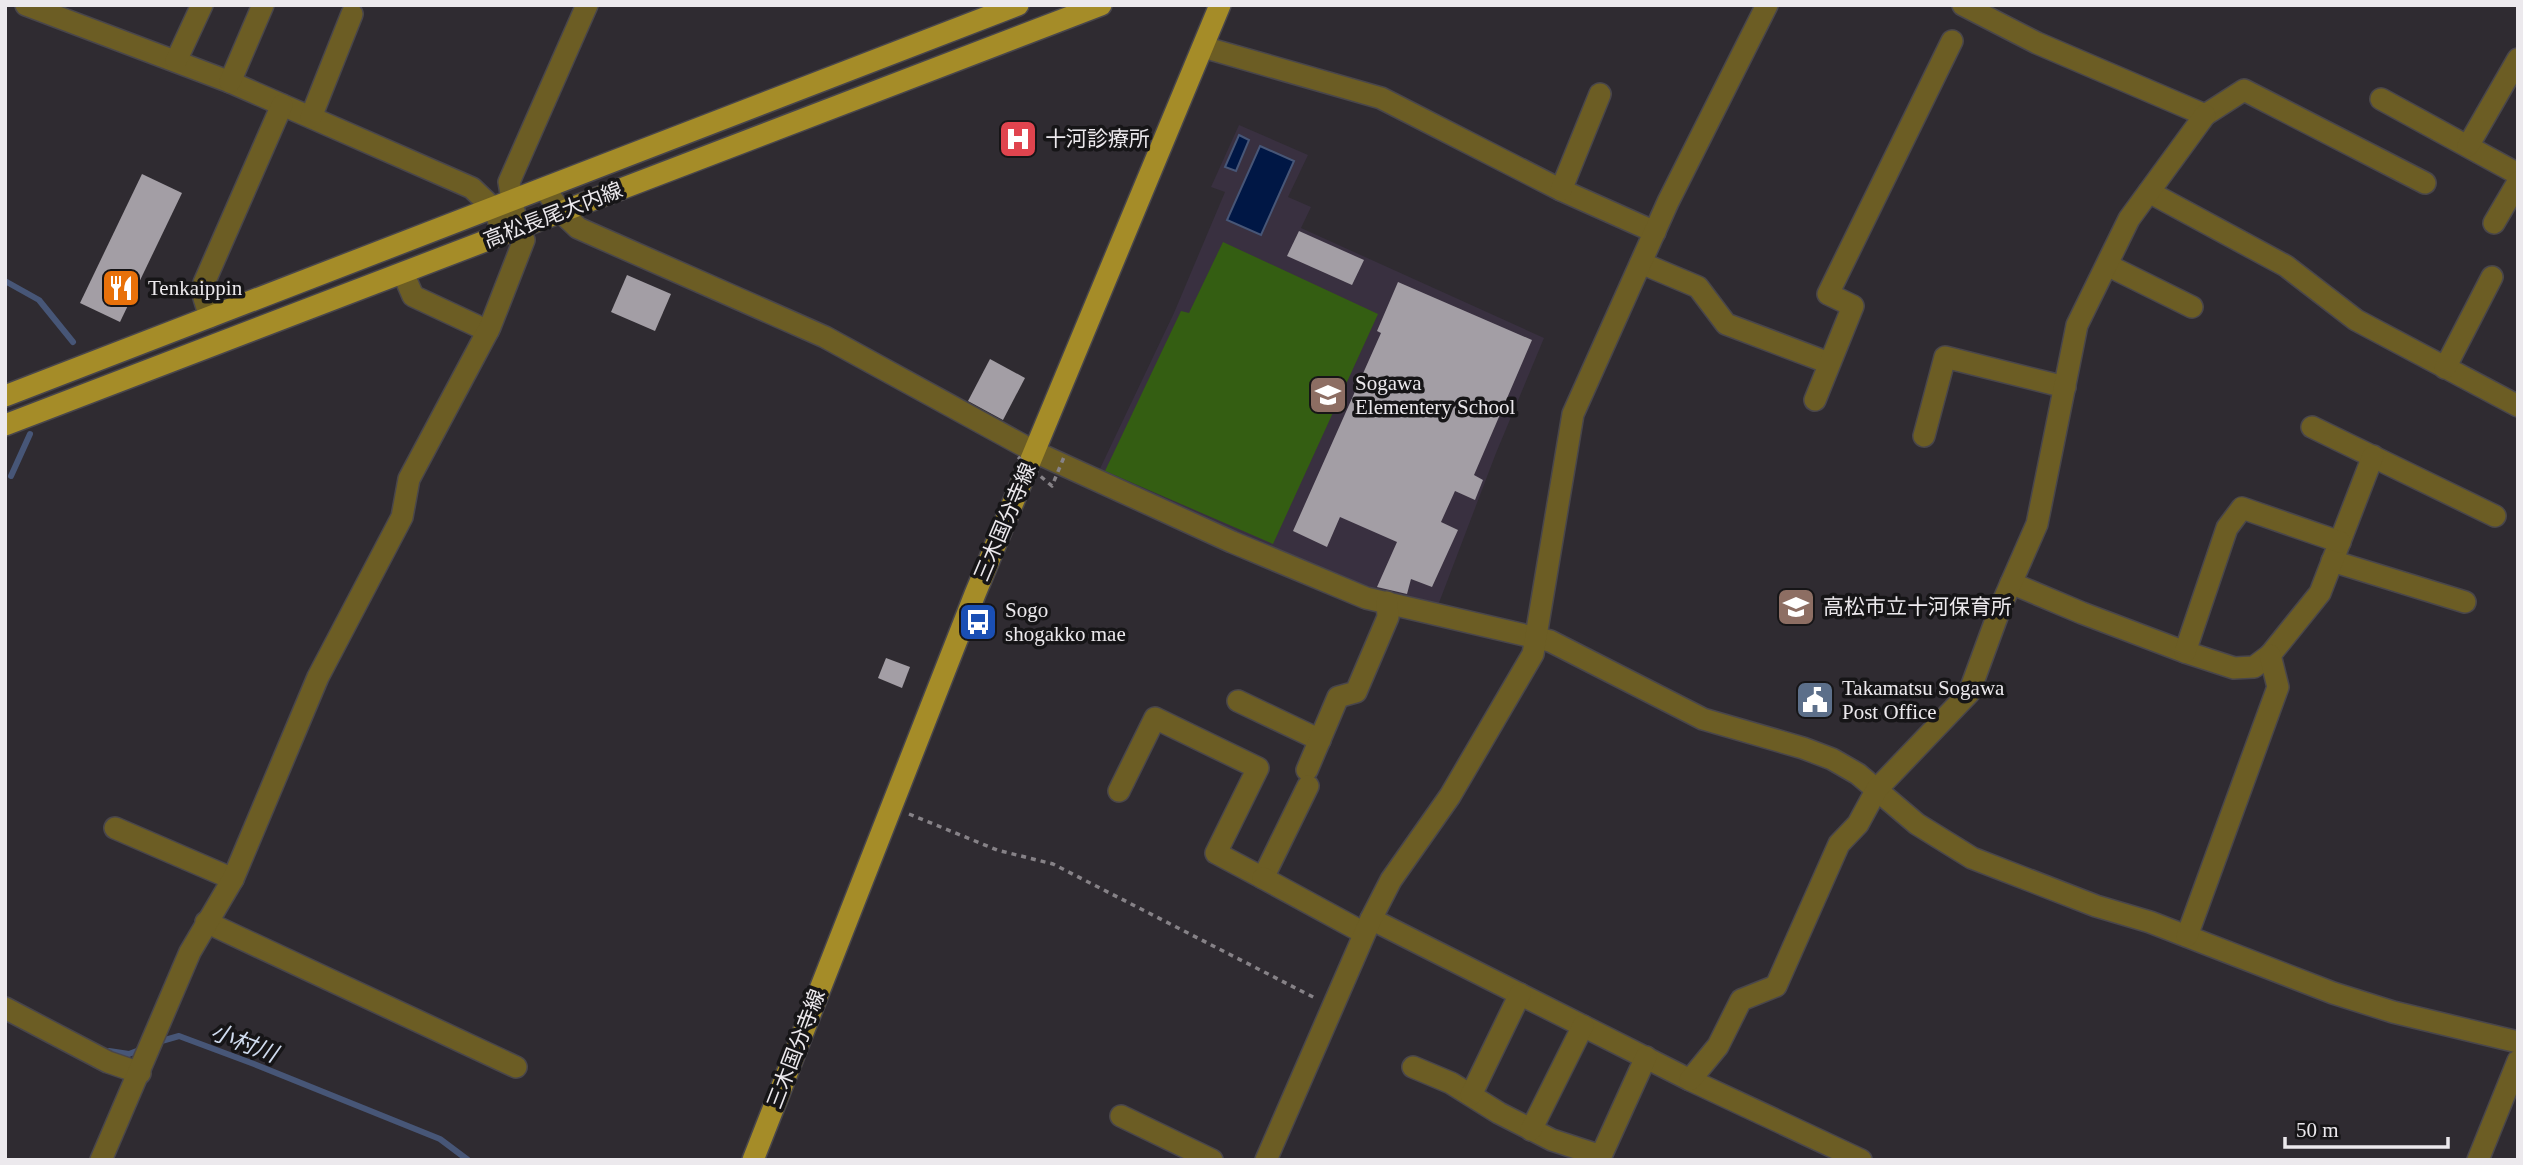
<svg xmlns="http://www.w3.org/2000/svg" width="2523" height="1165" font-family="'Times New Roman','Noto Sans JP',serif">
  <rect width="100%" height="100%" fill="#2f2b31"/>
  <polygon fill="#393040" points="1239,125 1308,155 1288,197 1311,207 1301,228 1544,338 1496,453 1437,608 1374,592 1097,475 1174,313 1225,192 1211,187"/>
  <polygon fill="#345e12" points="1223,242 1378,314 1273,544 1105,471 1181,311 1189,313"/>
  <g fill="#001745" stroke="#475677" stroke-width="2">
    <polygon points="1239,135 1249,140 1236,171 1225,167"/>
    <polygon points="1260,146 1294,161 1261,235 1227,220"/>
  </g>
  <g fill="none" stroke-linecap="round" stroke-linejoin="round">
    <g stroke="#475677" stroke-width="6">
      <polyline points="5,281 39,300 73,342"/>
      <polyline points="11,476 30,434"/>
      <polyline points="158,1042 179,1036 254,1064 440,1139 468,1160"/>
      <polyline points="109,1051 129,1054 142,1049"/>
    </g>
  </g>
  <g fill="#a39ea5">
    <polygon points="142,174 182,193 120,322 80,303"/>
    <polygon points="1299,231 1364,260 1352,285 1287,256"/>
    <polygon points="627,275 671,294 655,331 611,312"/>
    <polygon points="1398,282 1532,340 1474,475 1483,480 1475,500 1455,491 1441,522 1458,530 1432,587 1411,579 1407,594 1377,587 1397,542 1340,517 1327,547 1293,531 1381,333 1377,331"/>
    <polygon points="990,359 1025,378 1003,420 968,401"/>
    <polygon points="886,658 910,667 902,688 878,678"/>
  </g>
  <g fill="none" stroke-linecap="round" stroke-linejoin="round">
    <defs>
      <g id="minor">
        <polyline points="26,5 230,82 472,188 493,208 504,233"/>
        <polyline points="1963,5 2037,43 2205,115 2244,90 2425,183"/>
        <polyline points="1203,47 1381,98 1561,190 1655,232"/>
        <polyline points="176,61 202,5"/>
        <polyline points="230,82 263,5"/>
        <polyline points="2381,99 2518,174"/>
        <polyline points="311,117 352,14"/>
        <polyline points="2468,146 2518,59"/>
        <polyline points="545,189 561,212 578,228 825,337 1035,452 1232,542 1366,598 1550,641 1703,719 1803,748 1832,759 1858,774 1917,824 1972,858 2096,906 2150,922 2333,993 2393,1012 2518,1042"/>
        <polyline points="1561,190 1600,94"/>
        <polyline points="2149,192 2286,266 2356,320 2518,406"/>
        <polyline points="2494,223 2518,182"/>
        <polyline points="1641,263 1698,287 1726,324 1829,363"/>
        <polyline points="2107,265 2192,307"/>
        <polyline points="403,273 413,296 488,331"/>
        <polyline points="210,317 204,298 204,283 282,105"/>
        <polyline points="2445,368 2492,277"/>
        <polyline points="1815,400 1853,306 1828,294 1952,41"/>
        <polyline points="2312,427 2495,516"/>
        <polyline points="1924,436 1945,357 2065,387"/>
        <polyline points="2332,561 2465,602"/>
        <polyline points="2011,583 2082,613 2185,652 2234,668 2254,667 2270,655 2320,593 2373,456"/>
        <polyline points="2185,652 2227,528 2242,508 2340,542"/>
        <polyline points="1238,701 1320,740"/>
        <polyline points="1307,770 1338,697 1356,692 1388,617 1387,602"/>
        <polyline points="1119,791 1155,718 1258,768 1216,853 1263,878 1308,786"/>
        <polyline points="115,828 233,879"/>
        <polyline points="1263,878 1364,933"/>
        <polyline points="1371,919 1690,1080 1861,1160"/>
        <polyline points="206,922 516,1067"/>
        <polyline points="2187,936 2278,687 2270,655"/>
        <polyline points="5,1008 108,1062 140,1073"/>
        <polyline points="1413,1067 1451,1083 1499,1113 1552,1140 1601,1156 1646,1057"/>
        <polyline points="1690,1080 1718,1046 1741,1000 1776,986 1839,844 1858,824 1877,789 1969,693 2001,606 2037,524 2077,325 2129,219 2205,115"/>
        <polyline points="1471,1095 1520,994"/>
        <polyline points="1121,1116 1212,1160"/>
        <polyline points="1531,1130 1583,1026"/>
        <polyline points="101,1160 190,952 233,879 318,677 402,517 409,479 490,327 524,240 517,228 509,182 587,5"/>
        <polyline points="1266,1160 1371,919 1391,880 1450,796 1533,654 1573,414 1668,202 1767,5"/>
        <polyline points="2478,1160 2518,1061"/>
      </g>
      <g id="major">
        <polyline points="5,396 1018,5"/>
        <polyline points="5,425 1101,5"/>
        <polyline points="753,1160 975,594 1220,5"/>
      </g>
    </defs>
    <use href="#minor" stroke="#49464b" stroke-width="24"/>
    <use href="#major" stroke="#49464b" stroke-width="24"/>
    <polyline stroke="#868287" stroke-width="3.5" stroke-dasharray="5 5" stroke-linecap="butt" points="909,814 997,850 1053,864 1315,998"/>
    <use href="#minor" stroke="#6c5d24" stroke-width="21"/>
    <use href="#major" stroke="#a58c28" stroke-width="21"/>
    <polyline stroke="#868287" stroke-width="3.5" stroke-dasharray="5 5" stroke-linecap="butt" points="1018,457 1052,486 1064,457"/>
  </g>
  <defs>
    <symbol id="hospital-square" viewBox="-11 -11 22 22"><rect x="-9" y="-9" width="18" height="18" rx="4" fill="#e0444e" stroke="#161517"/><path d="M-5-5h3v3.5h4V-5h3V5h-3V1.5h-4V5h-3Z" fill="#fff"/></symbol>
    <symbol id="restaurant-square" viewBox="-11 -11 22 22"><rect x="-9" y="-9" width="18" height="18" rx="4" fill="#e8710a" stroke="#161517"/><path d="M-5-6h1v4h1v-4h1v4h1v-4h1v5L-1.5 .5V6h-2V.5L-5-1ZM5-6V6H3V1.5H1.5Q1.5-4 5-6Z" fill="#fff"/></symbol>
    <symbol id="school-square" viewBox="-11 -11 22 22"><rect x="-9" y="-9" width="18" height="18" rx="4" fill="#8d6e63" stroke="#161517"/><path d="M0-5L7-2L0 1L-7-2ZM-4 1L0 2.5L4 1V4Q0 6-4 4Z" fill="#fff"/></symbol>
    <symbol id="bus-square" viewBox="-11 -11 22 22"><rect x="-9" y="-9" width="18" height="18" rx="4" fill="#1a4fb4" stroke="#161517"/><path d="M-5-6H5V4H4V6H2V4H-2V6H-4V4H-5ZM-3.5-4V0h7V-4ZM-3.5 1.2v1.5H-2V1.2ZM2 1.2v1.5H3.5V1.2Z" fill="#fff"/></symbol>
    <symbol id="civic-square" viewBox="-11 -11 22 22"><rect x="-9" y="-9" width="18" height="18" rx="4" fill="#5c6f8a" stroke="#161517"/><path d="M-.6-6.5H3V-4.5H.6V-3L4-1V1h2V6H-6V1h2V-1L-.6-3ZM-1.2 2.5V6h2.4V2.5Z" fill="#fff"/></symbol>
  </defs>
  <g fill-rule="evenodd">
    <use href="#hospital-square" x="996" y="117" width="44" height="44"/>
    <use href="#restaurant-square" x="99" y="266" width="44" height="44"/>
    <use href="#school-square" x="1306" y="373" width="44" height="44"/>
    <use href="#school-square" x="1774" y="585" width="44" height="44"/>
    <use href="#bus-square" x="956" y="600" width="44" height="44"/>
    <use href="#civic-square" x="1793" y="678" width="44" height="44"/>
  </g>
  <g text-anchor="middle" dominant-baseline="central" stroke-width="7" stroke-linejoin="round" paint-order="stroke">
    <g font-size="21" fill="#ece9ed" stroke="#161517" text-anchor="start">
      <text x="1045" y="139">十河診療所</text>
      <text x="148" y="288">Tenkaippin</text>
      <text x="1355" y="383">Sogawa<tspan x="1355" dy="24">Elementery School</tspan></text>
      <text x="1823" y="607">高松市立十河保育所</text>
      <text x="1005" y="610">Sogo<tspan x="1005" dy="24">shogakko mae</tspan></text>
      <text x="1842" y="688">Takamatsu Sogawa<tspan x="1842" dy="24">Post Office</tspan></text>
    </g>
    <g font-size="21" fill="#ece9ed" stroke="#161517">
      <text transform="translate(553 215) rotate(-21)">高松長尾大内線</text>
      <text transform="translate(1005 522) rotate(-67)">三木国分寺線</text>
      <text transform="translate(796 1049) rotate(-69)">三木国分寺線</text>
    </g>
    <g font-size="23" font-style="italic" fill="#d0dcef" stroke="#161517">
      <text transform="translate(244 1043) rotate(21)">小村川</text>
    </g>
  </g>
  <rect width="2523" height="1165" fill="none" stroke="#ece9ed" stroke-width="14"/>
  <path d="M2285 1137v10h163v-10" fill="none" stroke="#ece9ed" stroke-width="3.5"/>
  <text x="2296" y="1137" font-size="21" fill="#ece9ed" stroke="#161517" stroke-width="5" paint-order="stroke">50 m</text>
</svg>
